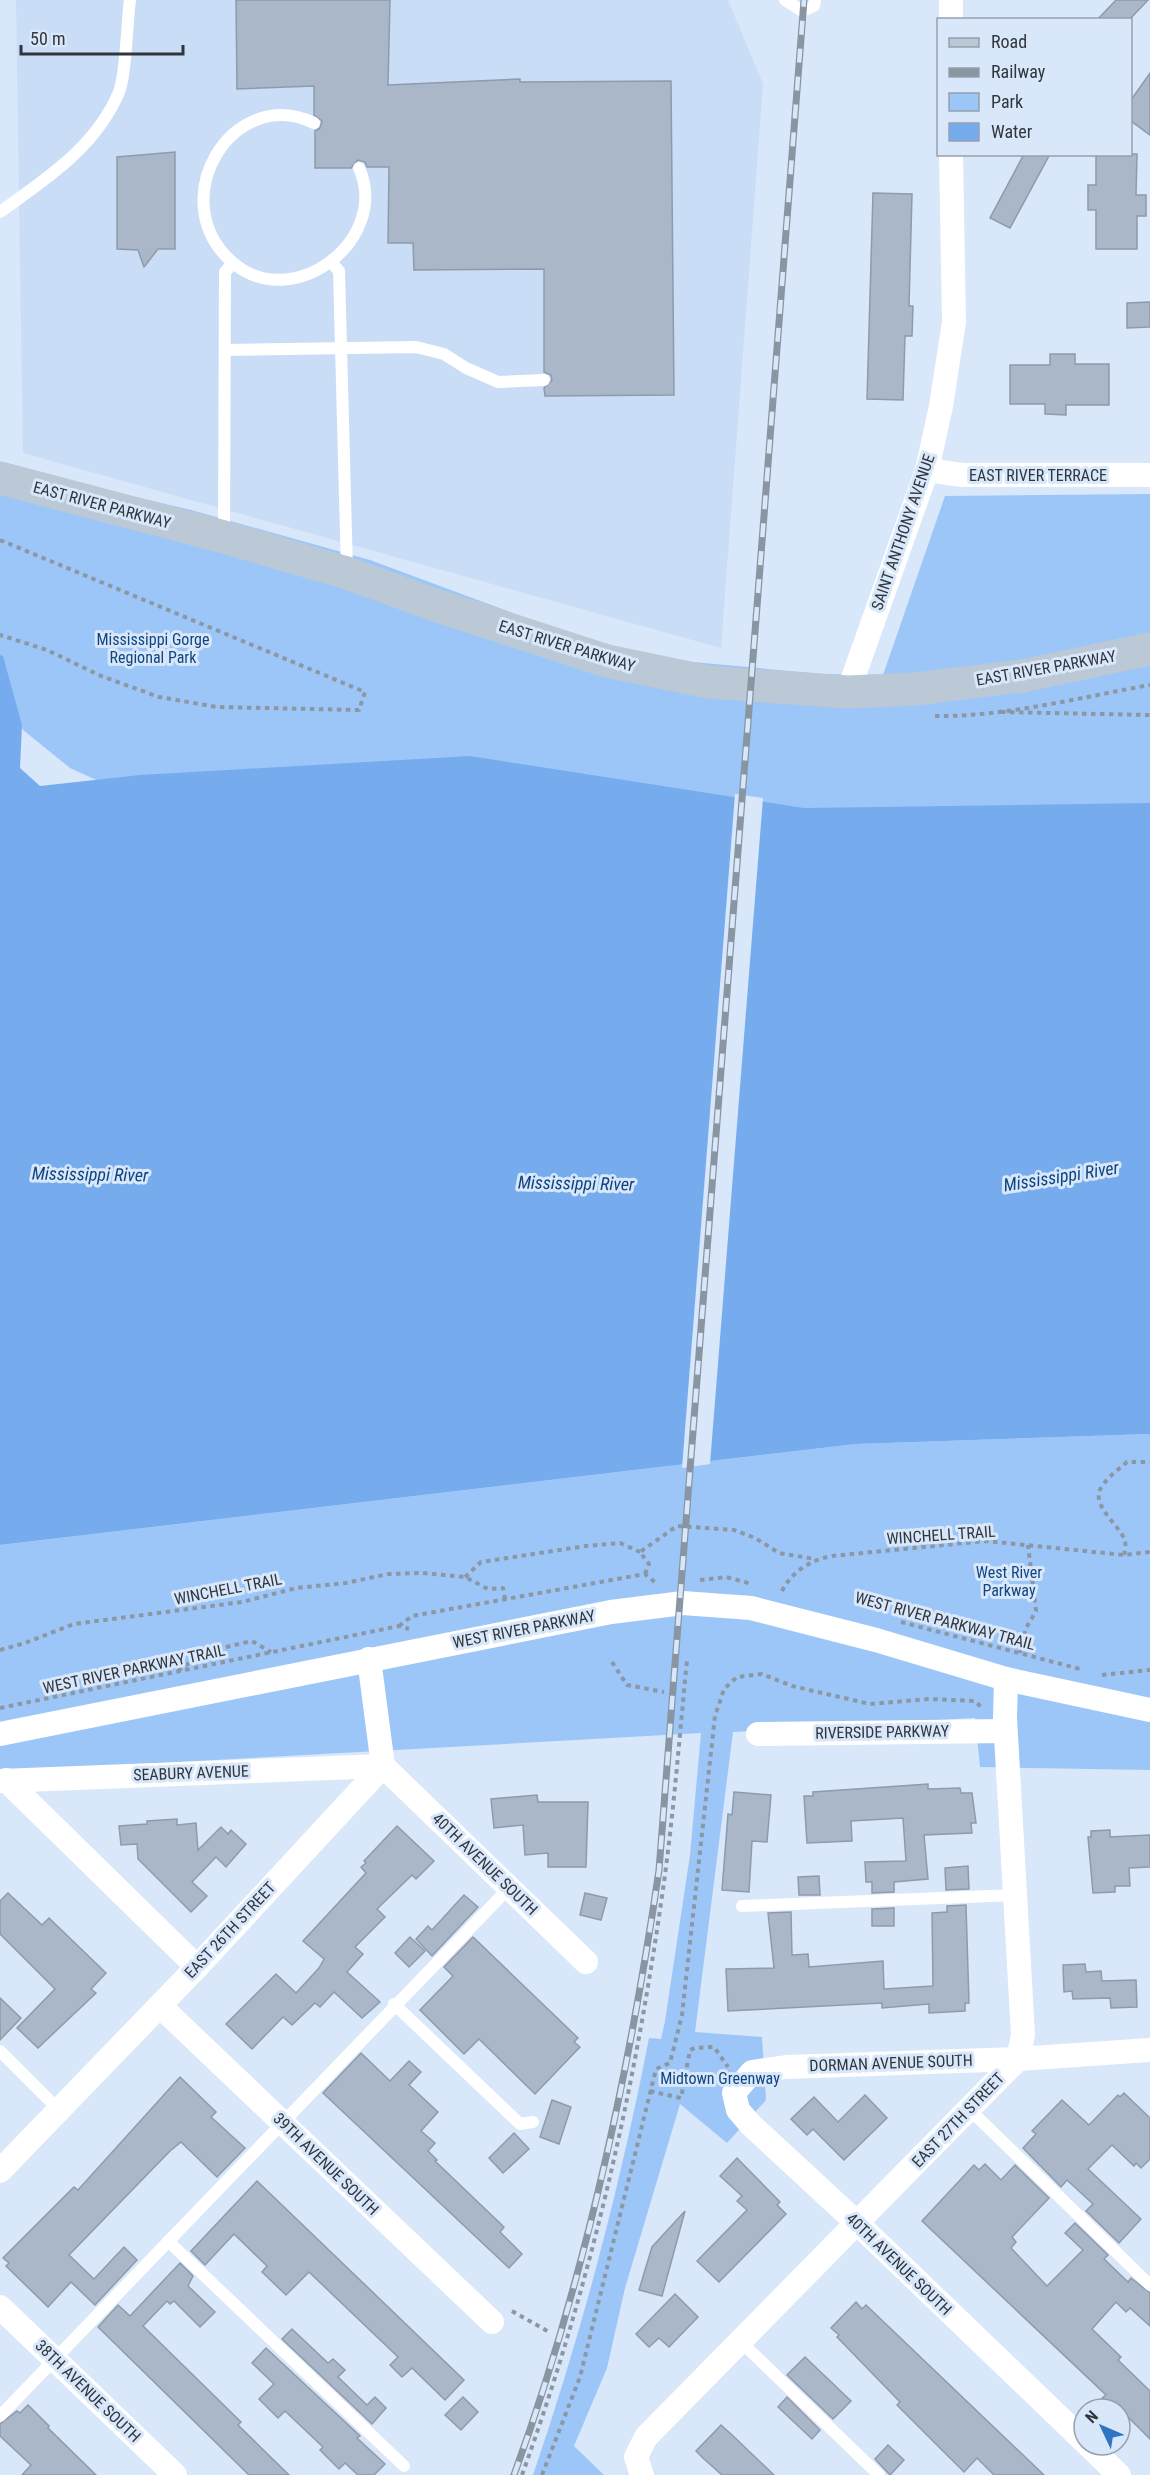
<svg xmlns="http://www.w3.org/2000/svg" width="1150" height="2475" font-family="'Roboto Condensed',sans-serif">
  <rect width="100%" height="100%" fill="#d8e7f9"/>
  <polygon fill="#caddf6" points="16,0 728,0 763,84 721,648 23,453"/>
  <g fill="#9dc6f8">
    <polygon points="0,468 28,472 191,510 370,560 583,639 671,660 822,674 883,675 945,496 1150,494 1150,812 815,823 125,793 70,768 23,730 0,672"/>
    <path d="M 1150,1434 L 1150,1770 L 980,1767 L 975,1718 L 733,1732 L 695,2032 L 762,2037 L 766,2100 L 727,2143 L 680,2104 L 625,2288 L 607,2368 L 574,2446 L 604,2475 L 533,2475 C 582,2332 620,2187 649,2038 L 661,2039 L 665,2021 L 690,1855 L 701,1733 L 0,1772 L 0,1545 L 856,1444 Z"/>
  </g>
  <polygon fill="#76acee" points="0,655 3,656 22,725 20,768 40,786 140,775 470,756 804,808 1150,803 1150,1434 856,1444 0,1545"/>
  <polygon fill="#d8e7f9" points="735,794 763,798 710,1464 682,1468"/>
  <g fill="#a9b7c9" stroke="#8d9bac" stroke-width="1.5">
    <polygon points="236,0 390,0 388,85 520,79 520,82 671,81 674,395 545,396 544,388 552,380 551,375 544,372 544,269 414,270 413,243 388,243 389,167 367,167 365,162 358,160 351,168 315,168 315,131 320,128 322,121 314,115 314,86 237,89"/>
    <polygon points="1116,0 1148,0 1129,20 1097,20"/>
    <polygon points="1150,73 1150,135 1131,121 1131,100"/>
    <polygon points="175,152 175,249 158,249 144,267 138,250 117,249 117,157"/>
    <polygon points="1024,154 1050,154 1010,228 990,218"/>
    <polygon points="1096,154 1137,154 1136,195 1146,195 1146,216 1137,216 1137,249 1096,249 1096,210 1088,210 1088,185 1096,185"/>
    <polygon points="873,193 912,194 909,306 913,306 912,336 905,336 903,400 867,399"/>
    <polygon points="1150,302 1150,327 1127,328 1127,303"/>
    <polygon points="1050,354 1075,354 1075,364 1109,364 1109,405 1066,405 1066,415 1045,414 1045,404 1010,404 1010,365 1050,365"/>
    <polygon points="928,1784 928,1789 960,1788 961,1793 972,1793 976,1823 971,1823 972,1833 924,1835 928,1879 894,1882 894,1892 872,1893 872,1882 866,1882 865,1862 906,1861 903,1818 851,1821 852,1841 807,1843 804,1796 813,1796 813,1792"/>
    <polygon points="734,1792 771,1795 767,1842 752,1841 749,1892 722,1890 728,1814 732,1815"/>
    <polygon points="537,1795 538,1802 588,1802 586,1867 548,1867 548,1853 525,1855 523,1825 494,1828 491,1799"/>
    <polygon points="177,1819 177,1825 196,1823 198,1850 221,1827 228,1834 231,1830 246,1844 226,1867 216,1857 192,1882 207,1896 191,1912 138,1859 137,1844 121,1845 119,1826 147,1824 147,1821"/>
    <polygon points="397,1826 434,1861 416,1879 412,1875 377,1909 385,1917 355,1947 363,1954 347,1972 380,2002 362,2018 334,1992 320,2007 315,2003 292,2025 283,2017 252,2049 226,2024 276,1974 296,1993 319,1968 324,1959 303,1941 366,1873 361,1867 366,1863 364,1861"/>
    <polygon points="1110,1830 1110,1837 1150,1835 1150,1867 1129,1868 1130,1886 1115,1886 1115,1892 1093,1893 1088,1837 1091,1837 1091,1831"/>
    <polygon points="968,1866 969,1889 946,1890 945,1868"/>
    <polygon points="819,1876 820,1895 799,1895 798,1877"/>
    <polygon points="8,1893 42,1925 49,1918 106,1973 91,1989 96,1993 38,2048 17,2028 55,1989 0,1934 0,1901"/>
    <polygon points="585,1893 607,1898 601,1920 580,1915"/>
    <polygon points="464,1895 478,1907 432,1956 416,1939 428,1926 432,1930"/>
    <polygon points="966,1905 969,2003 965,2003 965,2011 929,2013 929,2004 882,2008 882,2003 728,2011 726,1969 774,1968 768,1913 791,1912 792,1955 808,1954 809,1967 883,1961 884,1989 933,1986 932,1913 947,1912 947,1906"/>
    <polygon points="894,1908 894,1926 872,1926 872,1909"/>
    <polygon points="410,1937 425,1951 409,1967 395,1953"/>
    <polygon points="473,1937 578,2038 574,2042 580,2047 535,2094 479,2039 464,2054 420,2010 453,1976 444,1967"/>
    <polygon points="1085,1964 1086,1972 1101,1971 1102,1981 1136,1980 1137,2007 1111,2008 1110,1998 1073,1999 1072,1991 1064,1992 1063,1965"/>
    <polygon points="0,1998 21,2018 0,2040"/>
    <polygon points="361,2053 390,2081 409,2061 421,2072 409,2085 438,2112 421,2131 435,2143 428,2151 437,2160 435,2161 504,2227 500,2232 522,2254 509,2268 323,2093"/>
    <polygon points="180,2077 216,2112 211,2117 245,2148 217,2177 181,2142 170,2151 69,2255 94,2279 124,2247 137,2260 95,2305 71,2282 48,2307 6,2266 9,2263 3,2258 74,2187 78,2190"/>
    <polygon points="1124,2093 1150,2118 1150,2159 1141,2168 1136,2163 1134,2166 1112,2145 1088,2169 1141,2219 1119,2243 1086,2211 1093,2204 1067,2180 1061,2187 1023,2148 1036,2134 1032,2131 1062,2100 1089,2125 1118,2095 1120,2097"/>
    <polygon points="865,2095 887,2118 844,2160 813,2129 807,2135 791,2119 814,2097 838,2122"/>
    <polygon points="552,2100 571,2107 559,2144 540,2137"/>
    <polygon points="514,2133 529,2149 503,2173 489,2158"/>
    <polygon points="737,2158 780,2202 777,2205 786,2214 719,2282 697,2261 747,2210 737,2201 742,2196 720,2176"/>
    <polygon points="985,2164 1001,2180 1015,2165 1049,2198 1012,2237 1016,2242 1011,2248 1047,2286 1083,2250 1065,2233 1075,2223 1108,2255 1104,2259 1128,2282 1131,2278 1150,2293 1150,2326 1130,2308 1126,2312 1116,2302 1092,2329 1121,2357 1118,2360 1150,2391 1150,2439 1120,2409 1113,2409 1102,2398 1106,2395 922,2221 974,2165 979,2170"/>
    <polygon points="257,2181 464,2380 445,2400 412,2368 402,2377 390,2365 398,2357 309,2272 286,2295 262,2272 267,2266 234,2234 205,2265 191,2251"/>
    <polygon points="685,2211 662,2296 639,2290 652,2247"/>
    <polygon points="180,2263 193,2276 188,2286 215,2312 200,2327 174,2301 170,2304 167,2301 143,2326 241,2422 238,2425 289,2475 249,2475 98,2327 118,2305 130,2316"/>
    <polygon points="675,2294 698,2317 669,2347 659,2338 649,2347 636,2334"/>
    <polygon points="856,2302 862,2309 866,2305 1044,2475 994,2475 977,2458 964,2472 897,2405 900,2402 837,2337 839,2335 831,2328"/>
    <polygon points="292,2329 328,2363 333,2359 345,2370 338,2377 367,2405 375,2397 386,2408 372,2424 282,2339"/>
    <polygon points="266,2348 360,2436 357,2438 385,2464 374,2475 358,2475 345,2463 339,2469 320,2450 323,2447 285,2411 278,2418 259,2399 274,2384 252,2363"/>
    <polygon points="805,2357 851,2401 833,2419 787,2375"/>
    <polygon points="463,2397 478,2412 461,2430 445,2415"/>
    <polygon points="787,2397 820,2430 812,2439 778,2407"/>
    <polygon points="28,2405 49,2426 48,2428 96,2475 22,2475 31,2465 0,2436 0,2424 17,2411 20,2413"/>
    <polygon points="721,2425 731,2434 774,2475 722,2475 704,2459 696,2451"/>
    <polygon points="888,2445 904,2460 890,2475 875,2459"/>
  </g>
  <g fill="none" stroke-linecap="round" stroke-linejoin="round">
    <g stroke="#8c97a4" stroke-width="4" stroke-dasharray="4.5 4.5" stroke-linecap="butt">
      <polyline points="0,540 365,692 359,710 217,707 159,697 101,676 47,650 0,635"/>
      <polyline points="1001,712 1150,715"/>
      <path d="M 935,716 C 1004,717 1082,697 1150,685"/>
      <path d="M 1124,1555 C 1125,1551 1126,1545 1125,1541 C 1120,1524 1087,1504 1103,1485 C 1109,1476 1119,1469 1127,1462 L 1150,1462"/>
      <polyline points="645,1574 649,1564 640,1552 677,1526 734,1530 755,1538 779,1553 815,1559"/>
      <polyline points="465,1577 481,1562 586,1546 620,1543 640,1552"/>
      <polyline points="700,1580 726,1577 752,1584"/>
      <path d="M 782,1591 C 792,1571 811,1560 832,1556 L 986,1541 L 1124,1555 L 1150,1552"/>
      <polyline points="901,1622 1080,1669"/>
      <polyline points="399,1626 412,1616 645,1574 657,1584"/>
      <polyline points="0,1650 25,1643 74,1624 242,1602 296,1588 346,1583 388,1574 422,1573 465,1577 488,1589 503,1588 505,1599"/>
      <polyline points="1020,1653 1026,1628 1036,1611 1028,1545"/>
      <polyline points="612,1662 627,1685 664,1692"/>
      <path d="M 178,1671 C 200,1653 224,1647 252,1641 L 271,1652"/>
      <polyline points="1102,1675 1150,1670"/>
      <polyline points="0,1708 399,1626 409,1629"/>
      <polyline points="650,2091 681,2098 690,2050 695,2048 714,2047 728,2067"/>
      <polyline points="512,2311 549,2332"/>
      <path d="M 522,2475 C 589,2290 633,2098 661,1903 C 673,1823 679,1741 687,1660"/>
      <polyline points="542,2475 580,2377 656,2069 670,2063 682,2015 715,1716 724,1689 737,1677 762,1674 792,1686 870,1704 930,1699 975,1701 983,1709"/>
    </g>
    <g stroke="#fff" stroke-width="12">
      <polyline points="785,0 802,11 814,6 815,0"/>
      <path d="M 314,123 C 233,84 162,200 232,262 C 293,315 391,239 359,168"/>
      <path d="M 0,212 C 46,179 96,147 119,92 C 126,76 127,20 130,0"/>
      <polyline points="332,263 339,271 347,572"/>
      <polyline points="225,350 416,347 444,354 466,368 498,382 544,380"/>
      <polyline points="224,535 225,272 233,263"/>
      <polyline points="742,1906 1015,1895"/>
      <polyline points="394,2004 520,2124 533,2122"/>
      <polyline points="0,2051 59,2110"/>
      <polyline points="969,2109 1150,2285"/>
      <polyline points="168,2241 404,2466"/>
      <polyline points="740,2341 879,2475"/>
      <polyline points="0,2416 509,1888"/>
    </g>
    <g stroke="#fff" stroke-width="24">
      <polyline points="951,20 951,0"/>
      <polyline points="927,470 962,475 1150,475"/>
      <polyline points="848,692 927,470 941,406 954,322 951,154"/>
      <polyline points="0,1734 611,1612 683,1603 751,1608 876,1640 1006,1679 1150,1710"/>
      <polyline points="758,1734 1005,1731"/>
      <polyline points="6,1780 197,1967"/>
      <polyline points="0,1781 383,1766 586,1962"/>
      <polyline points="160,2006 492,2322"/>
      <polyline points="0,2171 197,1967 383,1766 369,1659"/>
      <polyline points="0,2307 175,2475"/>
      <polyline points="1084,2441 857,2223 751,2125 738,2110 734,2093 752,2072 786,2067 1018,2059 1150,2050"/>
      <polyline points="1088,2445 1119,2475"/>
      <polyline points="642,2475 636,2457 646,2437 1018,2059 1023,2035 1005,1718 1006,1679"/>
    </g>
    <polyline stroke="#bbc8d6" stroke-width="33" points="0,478 224,537 347,573 435,605 607,661 708,682 848,692 915,689 1022,676 1150,649"/>
    <defs>
      <path id="rail" d="M 514,2475 C 585,2280 629,2075 659,1870 L 804,0"/>
    </defs>
    <use href="#rail" stroke="#8a95a2" stroke-width="7"/>
    <use href="#rail" stroke="#d8e7f9" stroke-width="4.5" stroke-dasharray="14" stroke-linecap="butt"/>
  </g>
  <g text-anchor="middle" dominant-baseline="central" stroke-width="6" stroke-linejoin="round" paint-order="stroke">
    <g font-size="16" fill="#31363d" stroke="#d8e7f9">
      <text x="1038" y="475">EAST RIVER TERRACE</text>
      <text transform="translate(102 505) rotate(15)">EAST RIVER PARKWAY</text>
      <text transform="translate(903 532) rotate(-71)">SAINT ANTHONY AVENUE</text>
      <text transform="translate(567 646) rotate(17)">EAST RIVER PARKWAY</text>
      <text transform="translate(1046 668) rotate(-10)">EAST RIVER PARKWAY</text>
      <text transform="translate(941 1535) rotate(-4)">WINCHELL TRAIL</text>
      <text transform="translate(228 1589) rotate(-11)">WINCHELL TRAIL</text>
      <text transform="translate(945 1621) rotate(15)">WEST RIVER PARKWAY TRAIL</text>
      <text transform="translate(524 1629) rotate(-11)">WEST RIVER PARKWAY</text>
      <text transform="translate(134 1669) rotate(-12)">WEST RIVER PARKWAY TRAIL</text>
      <text transform="translate(882 1732) rotate(-1)">RIVERSIDE PARKWAY</text>
      <text transform="translate(191 1773) rotate(-2)">SEABURY AVENUE</text>
      <text transform="translate(485 1864) rotate(44)">40TH AVENUE SOUTH</text>
      <text transform="translate(230 1930) rotate(-47)">EAST 26TH STREET</text>
      <text transform="translate(891 2063) rotate(-2)">DORMAN AVENUE SOUTH</text>
      <text transform="translate(958 2120) rotate(-46)">EAST 27TH STREET</text>
      <text transform="translate(326 2164) rotate(44)">39TH AVENUE SOUTH</text>
      <text transform="translate(899 2264) rotate(44)">40TH AVENUE SOUTH</text>
      <text transform="translate(88 2391) rotate(44)">38TH AVENUE SOUTH</text>
    </g>
    <g font-size="16" fill="#0f4681" stroke="#d8e7f9">
      <text x="153" y="639">Mississippi Gorge<tspan x="153" dy="18">Regional Park</tspan></text>
      <text x="1009" y="1572">West River<tspan x="1009" dy="18">Parkway</tspan></text>
      <text x="720" y="2078">Midtown Greenway</text>
    </g>
    <g font-size="18" font-style="italic" fill="#0d447f" stroke="#d8e7f9">
      <text transform="translate(90 1174) rotate(1)">Mississippi River</text>
      <text transform="translate(1061 1176) rotate(-9)">Mississippi River</text>
      <text transform="translate(576 1183) rotate(1)">Mississippi River</text>
    </g>
  </g>
  <rect x="937" y="18" width="195" height="138" fill="#d8e7f9" stroke="#95a0ae" stroke-width="1.5"/>
  <rect x="949" y="38" width="30" height="9" fill="#bbc8d6" stroke="#95a0ae" stroke-width="1.5"/>
  <text x="991" y="48" font-size="18" fill="#31363d">Road</text>
  <rect x="949" y="68" width="30" height="9" fill="#8a95a2" stroke="#95a0ae" stroke-width="1.5"/>
  <text x="991" y="78" font-size="18" fill="#31363d">Railway</text>
  <rect x="949" y="93" width="30" height="18" fill="#9dc6f8" stroke="#95a0ae" stroke-width="1.5"/>
  <text x="991" y="108" font-size="18" fill="#31363d">Park</text>
  <rect x="949" y="123" width="30" height="18" fill="#76acee" stroke="#95a0ae" stroke-width="1.5"/>
  <text x="991" y="138" font-size="18" fill="#31363d">Water</text>
  <g transform="translate(1102 2427) rotate(314)"><circle r="28" fill="#d8e7f9" stroke="#95a0ae" stroke-width="1.5"/>
  <path d="M0-4.5L10 22L0 15L-10 22Z" fill="#2e75c6"/>
  <text y="-9" font-size="16" font-weight="bold" text-anchor="middle" fill="#31363d">N</text>
  </g>
  <path d="M21 45v9h162v-9" fill="none" stroke="#31363d" stroke-width="3"/>
  <text x="30" y="45" font-size="18" fill="#31363d" stroke="#d8e7f9" stroke-width="4.5" paint-order="stroke">50 m</text>
</svg>
